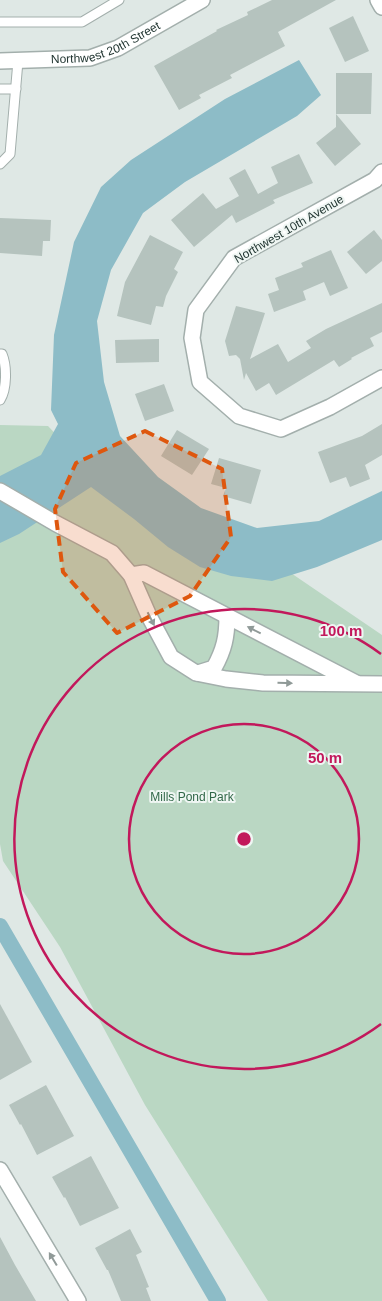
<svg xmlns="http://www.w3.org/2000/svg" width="382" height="1301" font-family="Arial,sans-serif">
  <rect width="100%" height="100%" fill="#dfe8e5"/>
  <polygon fill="#bad7c3" points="0,425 48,426 103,484 285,569 382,635 382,1301 268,1301 145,1105 60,947 3,861 0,844"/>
  <polygon fill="#8dbcc7" points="299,60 321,95 297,116 185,182 143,213 111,270 97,321 104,382 120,436 158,477 201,508 257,528 319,521 382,491 382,540 317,567 272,581 231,576 200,567 168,547 134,519 91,487 19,534 0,543 0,476 41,455 58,424 51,410 54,335 74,242 101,187 131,160 225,99"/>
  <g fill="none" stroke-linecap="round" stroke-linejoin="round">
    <polyline stroke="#8dbcc7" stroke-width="16" points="0,926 218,1301"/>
  </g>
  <g fill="#b5c3be">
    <polygon points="272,0 336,0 278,32 285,46 230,75 232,78 199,95 201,98 179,110 154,66 217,31 216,30 248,15 247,12"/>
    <polygon points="353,16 369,51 345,62 329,28"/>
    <polygon points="336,73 372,73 371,114 336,114 361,144 335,166 316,143 336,127"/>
    <polygon points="299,154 313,183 273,200 275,203 236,223 232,215 194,247 171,220 203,193 216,209 239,196 229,178 245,169 258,194 278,183 271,167"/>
    <polygon points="0,218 51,220 50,241 43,241 42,256 0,253"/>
    <polygon points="374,230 382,240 382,261 366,274 347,252"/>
    <polygon points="150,235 183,252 174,269 178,272 166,296 163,307 156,306 151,325 117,316 125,282"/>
    <polygon points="331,250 348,288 330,296 324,282 303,291 306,300 274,312 268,294 279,290 275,278 303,267 301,263"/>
    <polygon points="382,303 382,332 370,338 374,346 351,358 352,359 339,367 334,360 276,395 269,383 256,391 246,373 244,380 240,359 236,355 229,356 225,341 236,306 265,313 250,359 278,344 288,362 311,348 306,341 326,329"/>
    <polygon points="159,339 159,362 116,363 115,340"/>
    <polygon points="164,384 174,411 145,421 135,394"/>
    <polygon points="382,424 382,455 365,465 370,479 350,487 346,477 330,483 318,452 362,436"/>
    <polygon points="177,430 209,449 192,475 161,456"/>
    <polygon points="219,458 261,470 251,504 223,496 226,488 211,484"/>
    <polygon points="0,1004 32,1062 0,1080"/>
    <polygon points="46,1085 74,1136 37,1155 21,1124 20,1125 9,1105"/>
    <polygon points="91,1156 119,1208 80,1226 65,1197 64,1198 52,1177"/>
    <polygon points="130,1229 142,1252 136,1255 149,1287 146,1288 151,1301 121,1301 108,1270 107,1270 95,1248"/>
    <polygon points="0,1237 15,1265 36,1301 0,1301"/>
  </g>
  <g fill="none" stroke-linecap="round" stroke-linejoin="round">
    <defs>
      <g id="service">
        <polyline points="0,22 82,22 119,0"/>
        <polyline points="0,89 16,89"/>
        <polyline points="0,164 10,154 18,61"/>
        <path d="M 0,354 L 2,354 C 7,366 7,389 0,400"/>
      </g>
      <g id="minor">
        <polyline points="378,0 382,7"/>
        <path id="s1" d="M 0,61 L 90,58 L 118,48 L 202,0"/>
        <polyline points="382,172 375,180 234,258 196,310 192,338 200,382 239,416 281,429 330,407 382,378"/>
        <polyline points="0,491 55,523 112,553 131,575 149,616 171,657 196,673 226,679 263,683 382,684"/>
        <polyline points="131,575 144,573 356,683"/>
        <path d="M 198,673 L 214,668 C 224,650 227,637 227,616"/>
        <polyline points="0,1170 78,1301"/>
      </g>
    </defs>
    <use href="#service" stroke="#a3afac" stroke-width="11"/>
    <use href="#minor" stroke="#a3afac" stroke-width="18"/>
    <use href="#service" stroke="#fff" stroke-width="9"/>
    <use href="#minor" stroke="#fff" stroke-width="15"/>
  </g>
  <defs><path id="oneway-solid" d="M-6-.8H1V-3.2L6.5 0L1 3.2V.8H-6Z" transform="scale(1.25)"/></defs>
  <g fill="#909a98">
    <use href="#oneway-solid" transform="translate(151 619) rotate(63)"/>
    <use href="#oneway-solid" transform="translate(254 630) rotate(-153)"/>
    <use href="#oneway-solid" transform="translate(285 683) rotate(1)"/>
    <use href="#oneway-solid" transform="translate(53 1259) rotate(-121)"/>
  </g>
  <path fill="#de570e" fill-opacity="0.2" stroke="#de570e" stroke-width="4" stroke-dasharray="10 6" stroke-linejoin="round" d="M 145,431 L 222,469 L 231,537 L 190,596 L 117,633 L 63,572 L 55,509 L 76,463 Z"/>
  <g fill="none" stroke="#c2185b" stroke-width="2.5">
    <circle cx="244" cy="839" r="115"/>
    <path d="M381 1024A230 230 0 1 1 381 654"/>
  </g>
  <g text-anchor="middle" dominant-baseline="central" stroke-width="4" stroke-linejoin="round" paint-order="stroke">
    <g font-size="12" fill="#223632" stroke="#eff6f3">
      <text stroke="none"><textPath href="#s1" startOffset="109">Northwest 20th Street</textPath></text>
      <text transform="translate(289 229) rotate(-30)">Northwest 10th Avenue</text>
    </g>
    <g font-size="12" fill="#326849" stroke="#eff6f3">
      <text x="192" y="797">Mills Pond Park</text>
    </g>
  </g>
  <circle cx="244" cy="839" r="8" fill="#c2185b" stroke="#eff6f3" stroke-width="2.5"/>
  <g font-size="15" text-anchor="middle" font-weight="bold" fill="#c2185b" stroke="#eff6f3" stroke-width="4" stroke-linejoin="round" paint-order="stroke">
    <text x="341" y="636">100 m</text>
    <text x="325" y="763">50 m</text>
  </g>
</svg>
